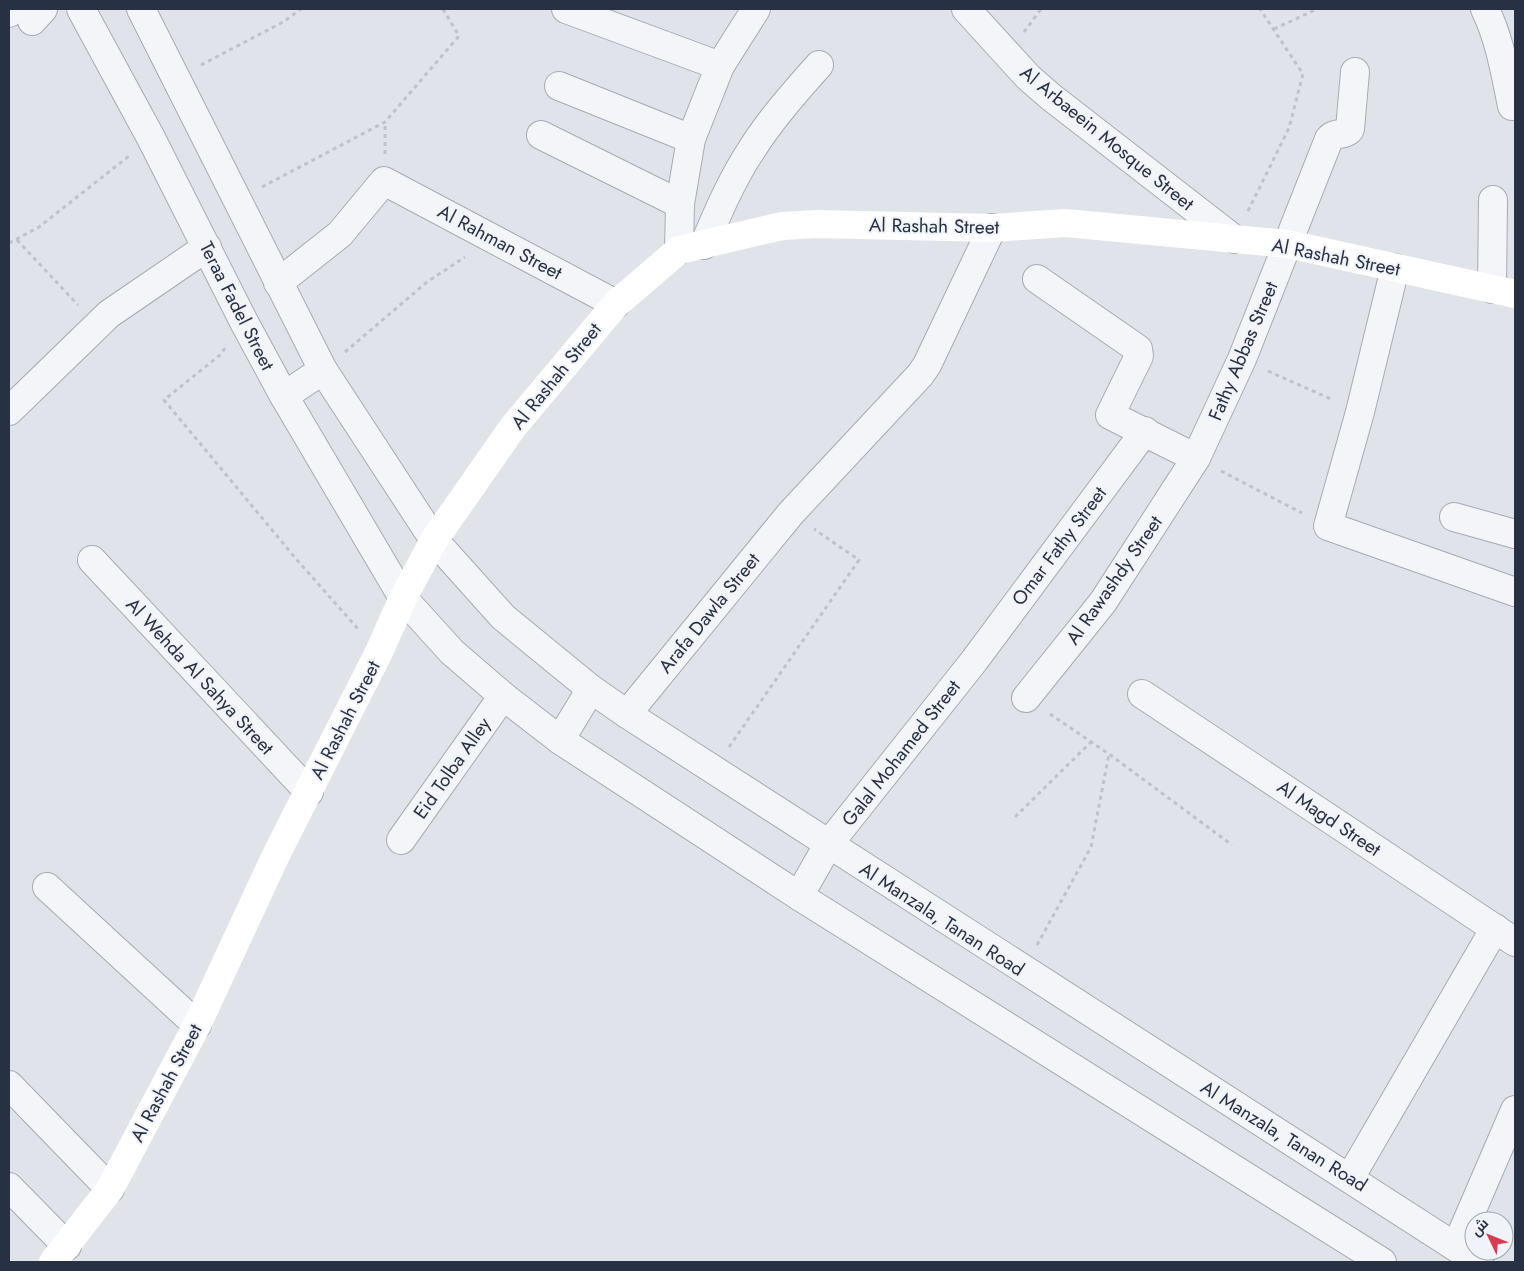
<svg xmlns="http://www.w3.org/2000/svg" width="1524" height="1271" font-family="Jost,Cairo,sans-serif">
  <rect width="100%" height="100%" fill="#e0e4ea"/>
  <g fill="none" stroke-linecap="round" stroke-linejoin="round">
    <defs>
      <g id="street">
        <polyline points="81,9 151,138 244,322 284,396 403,598 452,652 503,696 560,740 799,896 1382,1262"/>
        <polyline points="141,9 323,370 434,540 503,617 591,689 627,714 1479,1262"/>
        <polyline points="566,9 720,66"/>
        <polyline points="966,9 1028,77 1051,97 1234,239"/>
        <path d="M 1485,9 C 1500,40 1505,72 1512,106"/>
        <polyline points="9,13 13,9"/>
        <polyline points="32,21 43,9"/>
        <polyline points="559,86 691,139"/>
        <polyline points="541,135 680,204"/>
        <path d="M 704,245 C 718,212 732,179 752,149 C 771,119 795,92 819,65"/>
        <polyline points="679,250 680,204 691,139 720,66 756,9"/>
        <polyline points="1395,268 1360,412 1328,526 1515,592"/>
        <polyline points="1037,279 1138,349 1139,356 1110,415 1196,458"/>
        <polyline points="278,283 340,234 384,181 616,304"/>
        <polyline points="1492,289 1493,200"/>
        <polyline points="284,396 323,370"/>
        <polyline points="9,411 109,314 207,247"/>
        <polyline points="1454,517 1515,534"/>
        <polyline points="92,560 309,792"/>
        <polyline points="1142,694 1515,942"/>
        <path d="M 1026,698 L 1103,602 L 1196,458 L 1242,359 L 1329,139 C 1334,132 1345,136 1350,129 L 1355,72"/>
        <polyline points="627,714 791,513 920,375 927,365 992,228"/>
        <polyline points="560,740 591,689"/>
        <polyline points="401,840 503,696"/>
        <polyline points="47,887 197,1025"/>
        <polyline points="799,896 828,845 974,661 1145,431"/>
        <polyline points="9,1085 110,1189"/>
        <polyline points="1350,1178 1495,928"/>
        <polyline points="9,1187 67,1246"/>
        <polyline points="1456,1247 1515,1110"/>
      </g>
    </defs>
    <use href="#street" stroke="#a5abb5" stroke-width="30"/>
    <g stroke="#bec2c9" stroke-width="3" stroke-dasharray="4 4" stroke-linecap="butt">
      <polyline points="1274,29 1317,9"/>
      <polyline points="1024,32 1041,9"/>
      <polyline points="201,65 283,22 301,9"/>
      <polyline points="385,154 385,122"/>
      <polyline points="262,187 385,122 459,36 443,9"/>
      <polyline points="1248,211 1289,128 1303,74 1260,9"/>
      <polyline points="17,240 78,305"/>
      <polyline points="9,243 39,227 129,156"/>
      <polyline points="225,348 220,355 164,400 297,560 358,629"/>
      <polyline points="345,352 427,282 465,257"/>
      <polyline points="1268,371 1333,400"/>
      <polyline points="1221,471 1302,513"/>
      <polyline points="1050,714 1109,754 1232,845"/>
      <polyline points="729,747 859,560 814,529"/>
      <polyline points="1015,817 1091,742"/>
      <polyline points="1037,945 1091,847 1109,754"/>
    </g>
    <use href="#street" stroke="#f3f5f8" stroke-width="28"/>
    <polyline stroke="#fff" stroke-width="28" points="53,1262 110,1189 197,1025 276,855 379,652 403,598 434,540 513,427 616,304 679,250 782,226 817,224 992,228 1066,223 1288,244 1515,294"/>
  </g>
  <g text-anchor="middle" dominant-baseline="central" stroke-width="4" stroke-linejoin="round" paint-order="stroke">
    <g font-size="19" fill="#273143" stroke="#f0f3f8">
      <text transform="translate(1107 138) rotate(39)">Al Arbaeein Mosque Street</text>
      <text transform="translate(934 226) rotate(1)">Al Rashah Street</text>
      <text transform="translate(500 242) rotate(28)">Al Rahman Street</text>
      <text transform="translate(1336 257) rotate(11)">Al Rashah Street</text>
      <text transform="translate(237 306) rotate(63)">Teraa Fadel Street</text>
      <text transform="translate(1243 351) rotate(-67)">Fathy Abbas Street</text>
      <text transform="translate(556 376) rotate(-51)">Al Rashah Street</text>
      <text transform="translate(1059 546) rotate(-53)">Omar Fathy Street</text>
      <text transform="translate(1114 580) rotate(-55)">Al Rawashdy Street</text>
      <text transform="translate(709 613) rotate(-51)">Arafa Dawla Street</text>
      <text transform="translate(200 676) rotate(47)">Al Wehda Al Sahya Street</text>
      <text transform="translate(345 720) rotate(-63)">Al Rashah Street</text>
      <text transform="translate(901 753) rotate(-52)">Galal Mohamed Street</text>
      <text transform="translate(452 768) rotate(-55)">Eid Tolba Alley</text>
      <text transform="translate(1329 818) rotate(34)">Al Magd Street</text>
      <text transform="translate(942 919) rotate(33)">Al Manzala, Tanan Road</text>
      <text transform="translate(166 1083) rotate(-62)">Al Rashah Street</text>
      <text transform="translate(1284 1136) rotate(32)">Al Manzala, Tanan Road</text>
    </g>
  </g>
  <rect width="1524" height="1271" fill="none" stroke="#273143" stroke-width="20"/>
  <g transform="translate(1489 1236) rotate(313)"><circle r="24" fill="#f0f3f8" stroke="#a0a5b0"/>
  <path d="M0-4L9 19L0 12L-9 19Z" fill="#da3a50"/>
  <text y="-8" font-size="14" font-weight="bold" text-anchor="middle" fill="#273143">ش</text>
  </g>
</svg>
